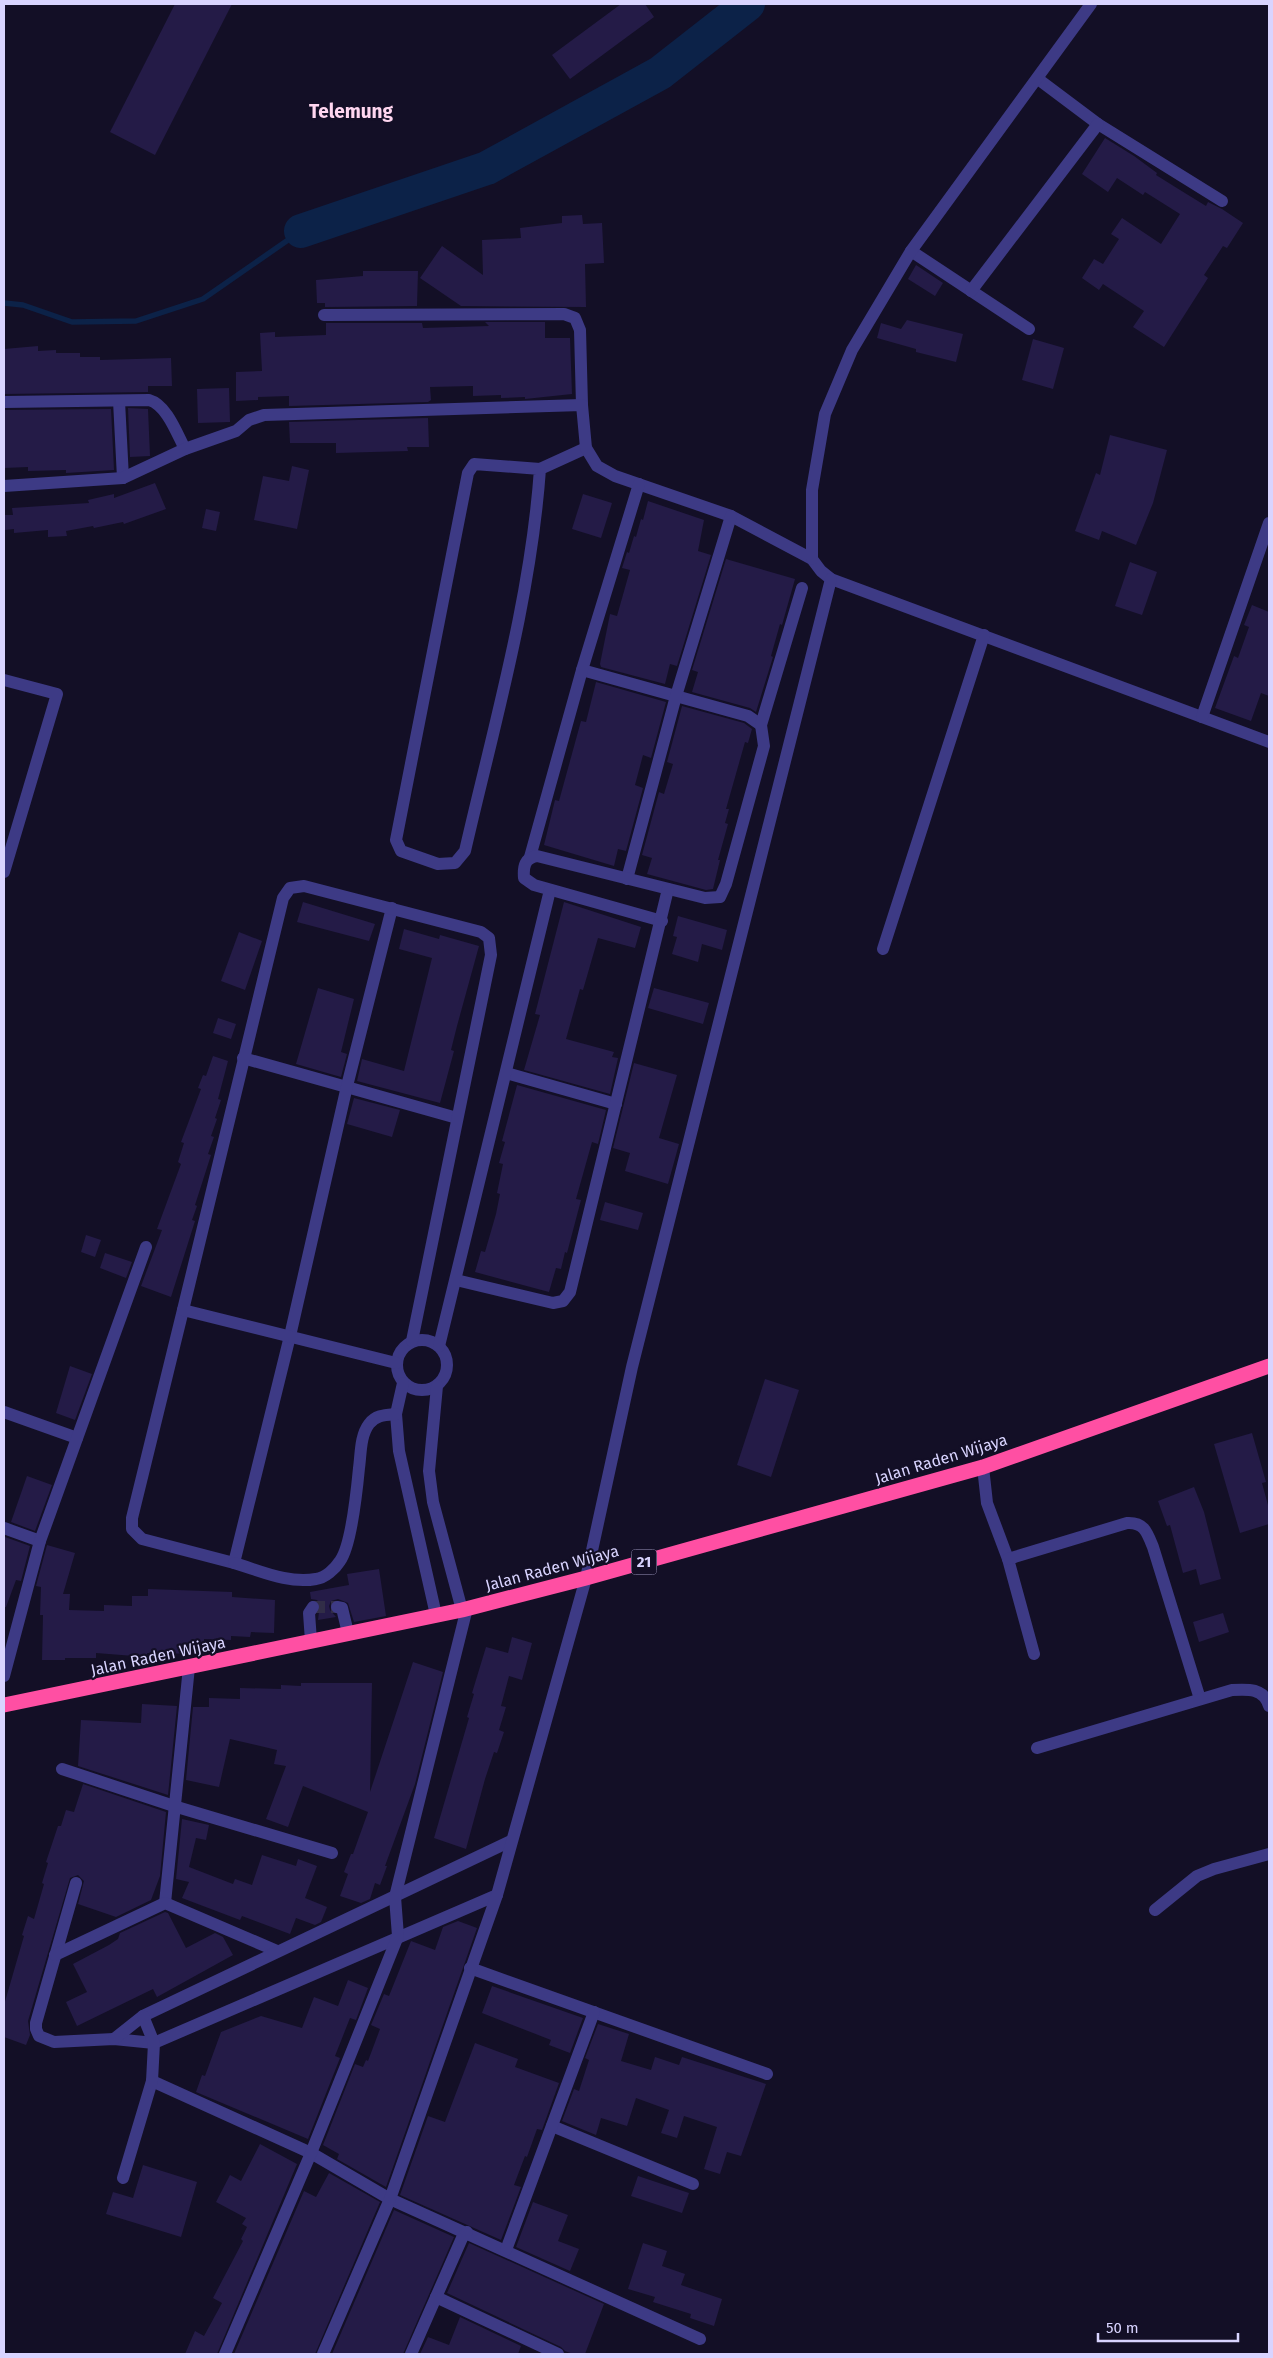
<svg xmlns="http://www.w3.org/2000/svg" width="1273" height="2358" font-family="'Fira Sans',sans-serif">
  <rect width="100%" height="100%" fill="#130f26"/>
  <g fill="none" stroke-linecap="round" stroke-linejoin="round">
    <polyline stroke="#0c2248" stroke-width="5.5" points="4,303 23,305 72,322 136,321 203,299 301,231"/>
    <polyline stroke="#0c2248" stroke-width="34" points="301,231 487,168 660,73 748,4"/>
  </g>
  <g fill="#241b47">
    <polygon points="175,4 232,4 155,155 110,132"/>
    <polygon points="621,4 645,4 654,17 570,79 552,55"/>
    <polygon points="1105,138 1134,156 1157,173 1156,175 1180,190 1206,206 1208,202 1222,209 1243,223 1227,248 1223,246 1204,275 1208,278 1164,347 1133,327 1144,311 1103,284 1099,290 1082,278 1094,259 1103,264 1119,239 1111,234 1122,218 1161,244 1180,214 1145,192 1143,195 1117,178 1108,192 1082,174"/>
    <polygon points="582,215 583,224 602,223 604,263 585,264 586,307 461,306 420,278 442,246 483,275 482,240 521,238 520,228 562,223 562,216"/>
    <polygon points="916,265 943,283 935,296 908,279"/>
    <polygon points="363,271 418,271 417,306 325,307 325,303 317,303 316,280 363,276"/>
    <polygon points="907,320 963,334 956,362 916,352 916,349 877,338 881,323 901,329"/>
    <polygon points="485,322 545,322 545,338 570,338 572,394 525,399 525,397 501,398 501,395 473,396 473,386 430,387 431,400 428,402 289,406 289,396 258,397 258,400 236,401 236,372 262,371 260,333 275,332 275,337 326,335 326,323 422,323 423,328 489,326"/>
    <polygon points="1033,339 1064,348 1053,389 1022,380"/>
    <polygon points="38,346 38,351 56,350 56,353 80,353 80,357 100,357 100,360 171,358 172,386 148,386 148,392 4,394 4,349"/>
    <polygon points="229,388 230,422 198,423 197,389"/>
    <polygon points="128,408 148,409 150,456 130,457"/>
    <polygon points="111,409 114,470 66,473 66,470 28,471 28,467 4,468 4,410"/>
    <polygon points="428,418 429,447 407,447 408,451 336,453 336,443 290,443 289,422"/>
    <polygon points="1110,435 1167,450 1153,503 1136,545 1102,531 1099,540 1075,531 1096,473 1100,475"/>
    <polygon points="292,466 309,470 297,529 254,520 263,476 289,481"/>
    <polygon points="155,483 166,509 124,524 123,522 94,528 93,526 66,531 67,536 48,537 48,530 14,533 14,529 5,530 4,515 13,515 12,508 89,503 88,500 114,494 114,498"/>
    <polygon points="583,494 612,503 601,538 572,529"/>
    <polygon points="648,501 704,520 698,551 711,555 677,666 670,664 665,684 601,667 600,664 610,614 617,616 630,570 622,568 627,552 629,553 634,536 636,537 641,519 643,520"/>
    <polygon points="206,509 220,512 216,531 202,528"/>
    <polygon points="726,559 795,579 782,625 780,624 771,656 773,657 756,712 750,708 692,692 698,672 692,670"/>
    <polygon points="1130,562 1157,572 1142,615 1115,606"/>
    <polygon points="1252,605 1269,612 1269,696 1261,693 1251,721 1215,708 1234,656 1238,658 1249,627 1244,625"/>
    <polygon points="596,682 666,702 651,758 643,755 635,785 643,788 626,851 618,849 614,866 544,845 555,800 559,801 581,721 586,722"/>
    <polygon points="682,706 744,723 752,729 748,743 745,742 726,809 729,809 725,823 728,824 718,860 720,860 713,889 706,890 647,874 652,858 642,855 659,792 664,794 673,764 667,762"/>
    <polygon points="303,902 375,924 369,941 297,922"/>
    <polygon points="564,902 641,927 635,948 598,938 583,990 580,989 566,1039 614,1052 612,1057 618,1058 610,1094 524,1070 540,1015 535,1014"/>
    <polygon points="678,916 727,930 722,950 702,944 698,962 672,954 677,937 673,936"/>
    <polygon points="404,929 439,939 440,935 479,946 457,1026 451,1050 454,1051 440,1103 357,1081 362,1059 404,1071 432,958 399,949"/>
    <polygon points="239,932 262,941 245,990 221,981"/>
    <polygon points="318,988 354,999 341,1052 347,1054 341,1077 296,1064"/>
    <polygon points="654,988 709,1003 703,1024 648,1008"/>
    <polygon points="218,1018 236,1024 231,1039 213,1033"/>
    <polygon points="213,1056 228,1061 218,1099 221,1100 215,1118 217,1119 211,1136 214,1137 208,1154 211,1155 195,1205 197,1206 192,1220 195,1221 171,1297 141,1286 162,1230 157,1229 181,1164 178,1162 184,1143 181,1142 201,1089 198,1088 203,1075 206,1076"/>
    <polygon points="634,1063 677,1075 659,1138 679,1144 668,1184 625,1171 630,1153 613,1148"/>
    <polygon points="517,1085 606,1110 598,1144 592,1142 576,1199 581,1200 567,1253 565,1252 561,1269 556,1268 549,1292 475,1272 481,1251 485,1252 496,1214 500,1194 497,1193 503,1164 499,1163 505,1142 502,1141"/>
    <polygon points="354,1098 400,1110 392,1137 347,1124"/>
    <polygon points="605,1202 643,1213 638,1230 600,1220"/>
    <polygon points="86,1235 101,1240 95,1257 81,1252"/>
    <polygon points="105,1253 132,1262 126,1278 100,1268"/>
    <polygon points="70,1366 92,1374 75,1420 56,1413"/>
    <polygon points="765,1379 799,1390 771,1477 737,1465"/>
    <polygon points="1252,1433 1266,1482 1262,1483 1269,1509 1269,1524 1240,1533 1214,1444"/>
    <polygon points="27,1476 52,1485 35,1531 11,1522"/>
    <polygon points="1194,1487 1204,1512 1221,1579 1200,1585 1196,1569 1183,1573 1170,1525 1167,1526 1158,1501"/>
    <polygon points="5,1537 30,1546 21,1581 16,1580 6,1607 4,1607"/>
    <polygon points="47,1545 75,1553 63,1594 70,1594 69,1610 104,1611 104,1605 132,1606 132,1596 148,1596 148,1589 232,1592 232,1597 275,1600 274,1633 251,1632 250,1637 231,1636 231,1640 204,1639 204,1654 147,1653 147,1657 96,1653 96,1658 65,1658 65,1660 42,1660 43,1615 40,1615 41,1587 36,1586"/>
    <polygon points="379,1569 386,1616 354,1622 348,1603 338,1599 331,1601 329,1606 330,1610 336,1617 318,1620 320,1604 317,1600 311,1599 310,1592 349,1585 347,1574"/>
    <polygon points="1223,1613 1229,1632 1199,1642 1193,1622"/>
    <polygon points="512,1637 532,1643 522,1680 509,1676 501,1706 506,1707 499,1730 504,1732 497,1753 494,1752 485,1779 466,1849 434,1838 469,1718 467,1717 474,1694 472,1693 486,1647 508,1653"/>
    <polygon points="413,1662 443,1672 415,1784 385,1866 387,1866 380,1885 375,1883 370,1899 361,1903 340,1896 348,1874 344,1872 351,1854 353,1854 368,1812 303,1786 288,1827 266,1819 286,1766 274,1764 277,1750 230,1739 219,1787 186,1780 193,1707 209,1707 209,1698 240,1699 240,1688 281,1689 281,1685 301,1686 301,1683 372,1683 370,1792"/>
    <polygon points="142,1704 177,1706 168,1795 78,1766 81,1720 141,1723"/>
    <polygon points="83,1784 166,1812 160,1876 151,1900 116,1917 78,1904 84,1881 78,1875 70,1878 28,2021 30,2035 26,2045 4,2037 4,2005 24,1936 22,1935 28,1916 34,1919 44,1884 42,1883 48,1863 46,1862 58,1826 61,1826 66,1810 74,1812"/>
    <polygon points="182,1819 209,1825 206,1840 196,1838 189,1867 233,1884 235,1879 252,1885 262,1855 296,1866 298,1859 317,1866 305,1898 327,1907 321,1922 315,1925 296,1918 290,1934 242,1916 240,1920 182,1898 189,1882 176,1879"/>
    <polygon points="165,1912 168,1913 186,1948 215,1933 223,1937 233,1955 157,1997 153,1989 77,2026 66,2002 87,1992 73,1964 109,1945 118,1939 120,1933"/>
    <polygon points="458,1921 477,1928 386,2187 337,2159 339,2154 323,2145 355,2064 363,2067 366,2060 368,2061 380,2029 371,2025 384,1994 389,1996 411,1941 435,1950 443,1927"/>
    <polygon points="348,1980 368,1988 356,2020 350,2018 335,2056 340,2058 308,2139 196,2092 202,2075 205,2076 221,2032 261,2016 302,2028 314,1997 338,2006"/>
    <polygon points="492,1986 583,2018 570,2053 549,2045 551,2040 482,2013"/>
    <polygon points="598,2024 629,2034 621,2061 651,2070 655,2057 679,2065 682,2057 766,2084 741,2156 727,2152 720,2174 704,2169 717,2127 684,2116 677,2138 661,2133 669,2110 636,2098 627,2126 601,2118 596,2135 562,2121 574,2089 579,2091 589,2060 585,2058"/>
    <polygon points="475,2043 518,2059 515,2067 559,2083 542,2130 537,2129 527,2157 525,2156 514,2185 521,2187 501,2240 400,2195 428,2116 445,2122"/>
    <polygon points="260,2144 297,2164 217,2354 185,2354 195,2331 204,2336 222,2303 213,2298 243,2241 241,2239 247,2227 242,2224 246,2218 216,2202 230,2175 241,2181"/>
    <polygon points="143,2165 197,2182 181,2237 106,2214 113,2192 133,2198"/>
    <polygon points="329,2173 380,2202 315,2354 234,2354 304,2191 316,2197"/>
    <polygon points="638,2176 689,2193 682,2213 631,2196"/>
    <polygon points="533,2202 568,2215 558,2241 579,2249 570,2271 516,2247"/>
    <polygon points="394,2210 454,2237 403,2354 332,2354"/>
    <polygon points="469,2243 604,2304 585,2354 573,2354 565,2351 561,2347 447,2293"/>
    <polygon points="643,2243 667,2251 662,2266 685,2274 681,2285 722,2299 714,2326 690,2318 691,2314 653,2302 655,2297 628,2289"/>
    <polygon points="460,2317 521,2346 518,2354 420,2354 428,2337 449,2345"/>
  </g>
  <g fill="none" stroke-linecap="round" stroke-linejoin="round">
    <polyline stroke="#312d47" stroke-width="12" stroke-dasharray="12 6" stroke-linecap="butt" points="313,1607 337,1607"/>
    <g stroke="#3d3a85" stroke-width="12">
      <polyline points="1038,79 1098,124 1222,201"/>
      <polyline points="911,251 1029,329"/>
      <polyline points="971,291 1098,124"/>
      <polyline points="324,315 564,314 575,318 580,330 582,405"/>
      <polyline points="119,401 123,478"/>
      <path d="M 4,402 L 149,400 C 167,405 177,434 185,449"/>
      <path d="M 540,469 C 531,598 494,725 465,851 L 455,863 L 438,864 L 401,851 L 396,840 L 468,473 L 474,464 L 540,469 L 586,448"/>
      <polyline points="4,486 123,478 185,449 236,431 249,420 264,415 582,405 586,448 597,466 615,476 731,516 812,559 821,571 831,579 1269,742"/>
      <polyline points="812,559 812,490 825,414 852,350 911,251 1091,4"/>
      <polyline points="582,670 748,716 761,725"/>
      <polyline points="4,680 57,694 4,872"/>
      <polyline points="1202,717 1269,523"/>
      <polyline points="530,857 582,670 639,484"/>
      <polyline points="627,879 676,696 731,516"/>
      <path d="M 662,921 L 534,885 L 524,878 C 523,866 525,858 537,856 L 705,898 L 720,897 L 726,884 L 764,746 L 761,725 L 802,588"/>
      <polyline points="883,949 984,635"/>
      <polyline points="243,1058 457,1118"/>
      <polyline points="506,1073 616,1104"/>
      <polyline points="456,1280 553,1303 563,1301 570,1292 668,889"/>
      <polyline points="183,1310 132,1518 132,1529 142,1539 234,1563 290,1336 347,1086 392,908"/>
      <circle cx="422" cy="1365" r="25"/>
      <polyline points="439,1346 550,890"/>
      <polyline points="396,1363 183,1310 283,898 290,888 304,886 481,932 489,938 491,955 412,1341"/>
      <polyline points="403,1383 396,1414 399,1451 436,1615"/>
      <polyline points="437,1386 429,1471 433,1502 462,1610"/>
      <polyline points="4,1412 77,1438"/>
      <polyline points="983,1467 987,1503 1008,1559 1034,1654"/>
      <polyline points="4,1528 40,1541"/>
      <path d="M 1008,1559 L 1127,1523 C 1144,1522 1147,1532 1153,1547 L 1200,1699"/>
      <path d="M 234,1563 C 261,1571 288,1584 316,1579 C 325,1578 335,1569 340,1561 C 351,1546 357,1489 359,1468 C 361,1454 360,1436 369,1424 C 376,1415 385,1415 396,1414"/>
      <polyline points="337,1607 342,1608 348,1633"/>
      <polyline points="311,1641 309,1613 313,1607"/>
      <polyline points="4,1676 40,1541 146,1247"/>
      <path d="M 1037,1748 L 1232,1690 C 1248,1689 1264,1688 1269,1706"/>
      <polyline points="62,1769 177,1807 332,1853"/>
      <polyline points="76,1883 36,2023 36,2029 39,2036 54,2042 114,2039 154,2043 497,1895"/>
      <polyline points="165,1903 189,1667"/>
      <polyline points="1155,1910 1197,1876 1214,1869 1269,1854"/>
      <polyline points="55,1955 165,1903 277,1951"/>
      <polyline points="470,1968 767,2074"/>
      <polyline points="114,2039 143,2016 511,1841"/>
      <polyline points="152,2081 311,2153 390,2199 700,2339"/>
      <polyline points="552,2126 693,2184"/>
      <polyline points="123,2178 152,2081 154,2043 143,2016"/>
      <polyline points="506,2250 594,2012"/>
      <polyline points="436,2297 558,2354"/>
      <polyline points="225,2354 311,2153 398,1936 395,1897 467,1608"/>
      <polyline points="323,2354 390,2199 497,1895 586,1578 632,1367 831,579"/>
      <polyline points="411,2354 462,2238 467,2232"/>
    </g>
    <polyline stroke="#ff4fa3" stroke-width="15" points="4,1705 462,1610 586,1578 983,1467 1269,1366"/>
  </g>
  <g text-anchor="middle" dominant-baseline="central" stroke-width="4.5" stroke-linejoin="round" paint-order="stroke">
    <rect fill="#130f26" stroke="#9e99be" stroke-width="1" x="631.5" y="1549.5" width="25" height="25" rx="4"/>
    <g font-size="15" font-weight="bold" fill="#d9d4ff">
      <text x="644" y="1562">21</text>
    </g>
    <g font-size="16" fill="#d9d4ff" stroke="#130f26">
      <text transform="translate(941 1459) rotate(-17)">Jalan Raden Wijaya</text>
      <text transform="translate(552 1568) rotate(-15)">Jalan Raden Wijaya</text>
      <text transform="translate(158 1656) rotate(-12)">Jalan Raden Wijaya</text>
    </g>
    <g font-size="19" font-weight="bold" fill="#ffd6f0" stroke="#130f26">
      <text x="351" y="111">Telemung</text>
    </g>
  </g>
  <rect width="1273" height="2358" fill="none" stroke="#d9d4ff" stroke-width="10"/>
  <path d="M1098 2333v8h140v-8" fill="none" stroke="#d9d4ff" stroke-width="2.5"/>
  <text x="1106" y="2333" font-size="15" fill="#d9d4ff" stroke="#130f26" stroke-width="4" paint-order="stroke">50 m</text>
</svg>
